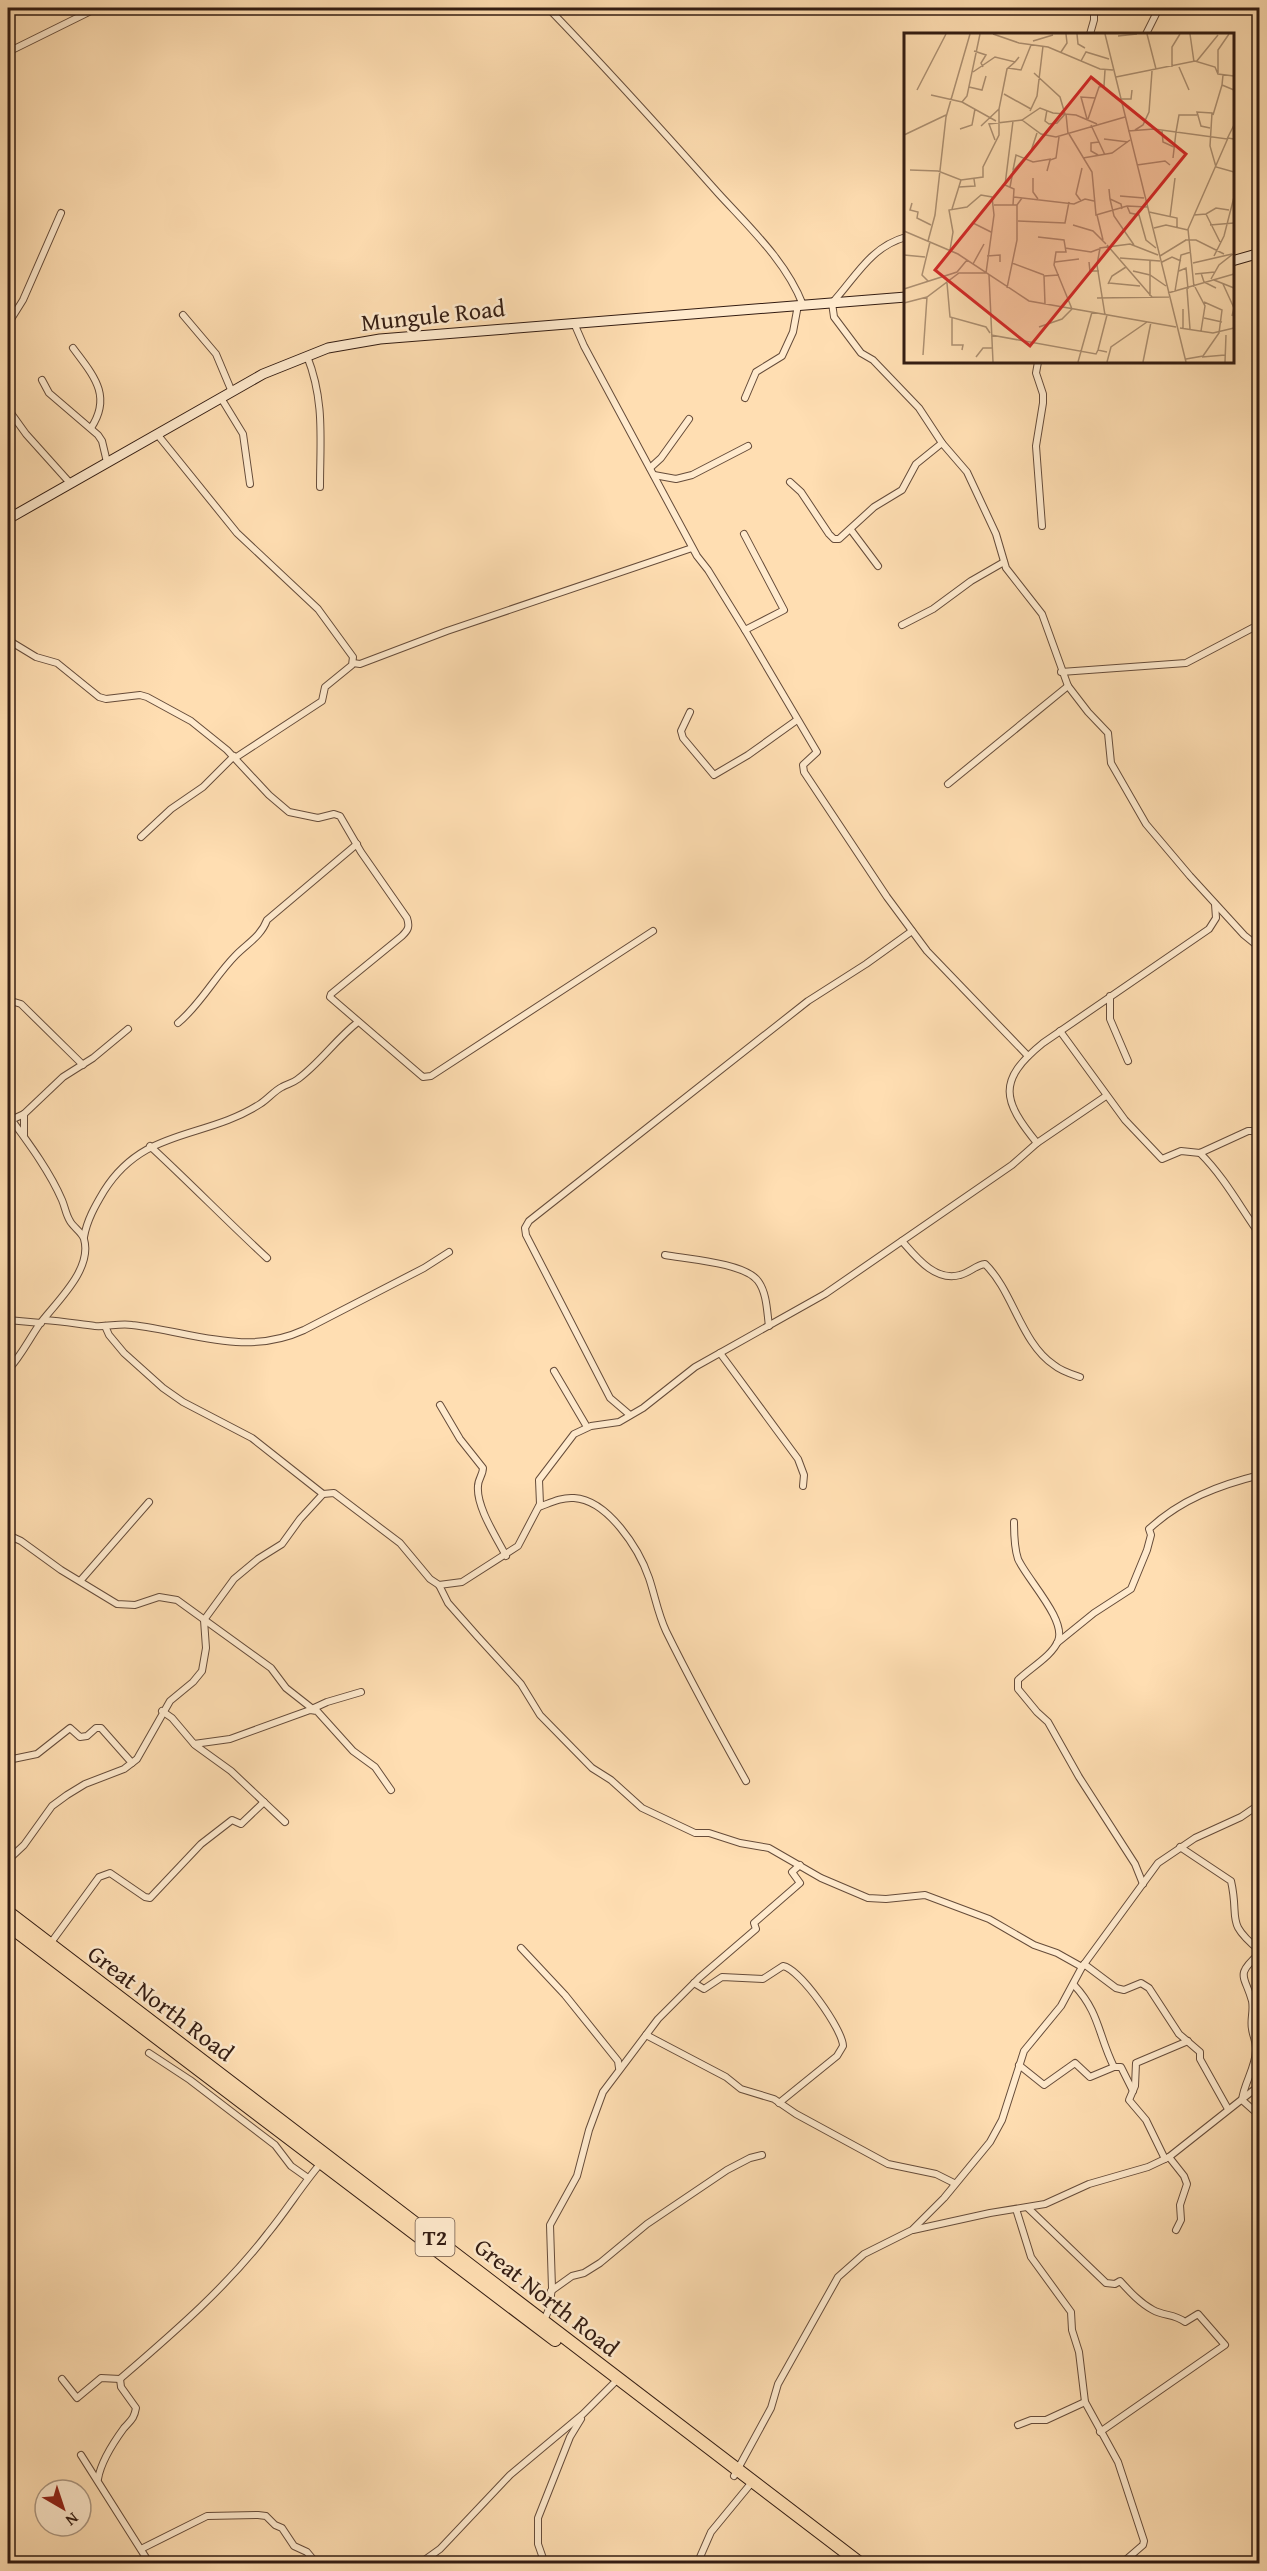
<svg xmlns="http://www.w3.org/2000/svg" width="1267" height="2571" font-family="'Gentium Book Plus',serif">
  <rect width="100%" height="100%" fill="#ffdeb2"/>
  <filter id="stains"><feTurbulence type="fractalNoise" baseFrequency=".00333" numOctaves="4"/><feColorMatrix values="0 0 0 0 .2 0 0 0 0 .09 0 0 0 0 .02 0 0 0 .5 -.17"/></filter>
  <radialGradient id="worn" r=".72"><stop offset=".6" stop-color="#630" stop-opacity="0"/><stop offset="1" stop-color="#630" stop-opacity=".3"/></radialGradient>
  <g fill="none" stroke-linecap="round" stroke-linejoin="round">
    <defs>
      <g id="street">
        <path d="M 548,8 C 606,68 662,130 718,193 C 749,227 786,261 803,305"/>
        <polyline points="1090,34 1094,20 1094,8"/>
        <polyline points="1146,34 1159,8"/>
        <polyline points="8,52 97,8"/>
        <path d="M 906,237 C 870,247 856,277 832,303 L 834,317 L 861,353 L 873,360 L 919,408 L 942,443 L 967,472 L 996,534 L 1006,568 L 1042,614 L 1068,686 L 1088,712 L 1108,733 L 1111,763 L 1146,824 L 1190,876 L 1244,935 L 1260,948"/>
        <polyline points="183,315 216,354 232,392"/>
        <polyline points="574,323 584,346 697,556 708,570 745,630 817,752 803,765 804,772 887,897 927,951 1028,1056"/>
        <polyline points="8,324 23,300 61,213"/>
        <path d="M 73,348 C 92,374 113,395 91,428"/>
        <path d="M 307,356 C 325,401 320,440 320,487"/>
        <polyline points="1038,362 1036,373 1043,394 1043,403 1036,446 1042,526"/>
        <polyline points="42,380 49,393 98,435 102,441 107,462"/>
        <polyline points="221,398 243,434 250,484"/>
        <polyline points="745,398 756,372 782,356 793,332 798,305"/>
        <polyline points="8,409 26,434 70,483"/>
        <polyline points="157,434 237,533 318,609 353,657 352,665 325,687 322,701 235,758"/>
        <polyline points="650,468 661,458 689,419"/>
        <polyline points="654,475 676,479 692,475 748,446"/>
        <polyline points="790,482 801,492 829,534 834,539 839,539 874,507 902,490 916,464 942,443"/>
        <polyline points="851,530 878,566"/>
        <polyline points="744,534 784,610 745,630"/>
        <polyline points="902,625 933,609 971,581 1004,562"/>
        <path d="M 8,640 L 36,657 L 57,663 L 99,697 L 106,699 L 140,695 L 147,697 L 191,721 L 227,750 L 269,795 L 289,812 L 318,818 L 334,814 L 340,816 L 361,852 L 407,918 C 410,927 408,930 402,936 L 331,994 L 330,997 L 423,1077 L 431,1076 L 653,931"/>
        <polyline points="353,663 360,664 447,631 692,548"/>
        <polyline points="1061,672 1186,663 1260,624"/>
        <polyline points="690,712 681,731 683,738 714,775 748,755 797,720"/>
        <polyline points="948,784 1068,686"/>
        <polyline points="141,837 171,809 203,787 234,756"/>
        <polyline points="1110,996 1110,1019 1128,1061"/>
        <polyline points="8,1004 11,1001 21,1004 83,1065"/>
        <path d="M 178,1023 C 201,1004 215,976 236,955 C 248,943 261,936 267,920 L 357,844"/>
        <polyline points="1060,1031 1125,1120 1162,1159 1181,1151 1200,1153 1248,1131 1256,1131 1260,1135"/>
        <path d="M 8,1115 C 27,1141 49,1170 62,1200 C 65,1207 66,1215 70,1221 C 73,1227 82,1232 84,1239 C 93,1270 55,1303 39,1325 C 28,1341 21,1356 8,1370"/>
        <polyline points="11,1120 24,1114 63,1077 93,1058 128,1029"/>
        <polyline points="24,1135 24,1114"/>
        <path d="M 1037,1143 C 1003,1101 996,1081 1043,1043 L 1209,929 L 1216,918 L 1215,904"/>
        <path d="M 150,1146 C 190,1183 227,1221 267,1258"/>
        <path d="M 1200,1153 C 1225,1178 1240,1207 1260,1235"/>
        <path d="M 84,1237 C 87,1220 95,1206 104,1191 C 144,1127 204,1140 260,1104 C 268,1099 274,1091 282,1087 C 287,1084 293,1083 298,1079 C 320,1063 336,1039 358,1022"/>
        <path d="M 902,1241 C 916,1257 935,1282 960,1275 C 969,1273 976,1265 985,1264 C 1013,1291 1021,1343 1054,1365 C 1061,1371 1071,1374 1080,1377"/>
        <path d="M 665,1255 C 687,1259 745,1263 758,1281 C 767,1293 767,1312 769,1326"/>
        <polyline points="8,1320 41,1323"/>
        <path d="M 44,1320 C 61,1321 78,1324 95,1326 C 107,1327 120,1323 132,1325 C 193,1332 245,1357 304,1330 L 424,1268 L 449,1252"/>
        <polyline points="105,1326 109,1335 124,1353 163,1388 183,1402 252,1438 323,1494"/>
        <polyline points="720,1353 798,1459 804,1475 803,1486"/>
        <polyline points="554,1371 587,1427"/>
        <path d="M 440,1405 L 460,1439 L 483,1468 C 483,1475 478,1479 478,1486 C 476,1507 497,1538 506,1556"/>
        <polyline points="630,1415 610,1398 526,1235 525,1228 529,1221 808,1001 866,964 912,931"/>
        <path d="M 539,1507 C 550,1503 561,1497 574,1498 C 608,1500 639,1549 649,1578 C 655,1596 658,1614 666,1631 C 691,1682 718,1731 746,1781"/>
        <path d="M 1014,1522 C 1014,1534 1014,1547 1018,1559 C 1026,1578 1067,1620 1058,1641 C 1052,1656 1030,1668 1018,1680 L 1018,1689 L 1037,1712 L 1048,1722 L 1079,1777 L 1135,1864 L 1143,1884"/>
        <polyline points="8,1535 21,1541 61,1570 117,1604 135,1605 159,1597 177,1600 271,1668 286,1688 314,1710"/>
        <polyline points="81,1580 149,1502"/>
        <polyline points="439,1585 462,1582 518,1546 540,1504 539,1480 574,1434 591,1426 619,1422 643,1408 695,1367 825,1294 1012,1165 1037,1143 1106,1096"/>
        <path d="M 1057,1643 L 1094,1613 L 1131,1589 L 1147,1550 L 1151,1535 L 1149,1529 C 1180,1500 1219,1485 1260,1475"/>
        <polyline points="314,1708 327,1702 361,1692"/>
        <polyline points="162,1711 172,1718 194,1744 230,1739 310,1710 317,1711 353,1751 375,1767 391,1790"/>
        <polyline points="195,1745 231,1771 285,1822"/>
        <polyline points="8,1760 37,1754 70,1728 80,1737 87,1736 96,1728 101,1728 132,1763"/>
        <path d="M 1180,1847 L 1231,1881 C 1240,1921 1224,1921 1260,1951"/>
        <polyline points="8,1860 24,1845 52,1806 67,1795 85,1784 124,1769 137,1759 170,1701 193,1682 202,1671 206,1648 204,1620 234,1579 258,1559 282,1544 300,1519 323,1494 334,1493 400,1543 430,1579 439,1585 448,1603 478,1637 521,1684 540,1715 592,1768 611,1780 642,1808 695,1833 709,1833 740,1843 769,1848 821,1878 868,1898 886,1899 925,1895 989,1919 1034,1945 1057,1953 1082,1967"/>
        <polyline points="50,1944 99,1877 110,1873 145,1897 150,1898 201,1844 232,1820 241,1824 264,1802"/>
        <polyline points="521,1948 565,1995 618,2061 619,2068"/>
        <path d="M 1260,1953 C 1234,1976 1245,1975 1252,2001 C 1254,2011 1250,2020 1252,2029 C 1253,2037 1257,2043 1256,2051 C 1255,2069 1244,2083 1242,2100 L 1260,2116"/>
        <polyline points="1084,1964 1116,1988 1124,1990 1141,1983 1149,1988 1179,2034 1200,2052 1200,2059 1228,2109"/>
        <path d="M 694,1983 L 704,1989 L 722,1977 L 763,1979 L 783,1966 C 800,1969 843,2030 843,2046 L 837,2056 L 779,2103"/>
        <path d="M 1074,1985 C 1100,2013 1098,2035 1114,2067 L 1121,2067 L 1133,2091"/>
        <polyline points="646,2035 726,2077 741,2089 774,2099 796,2114 888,2164 936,2174 954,2183"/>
        <polyline points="149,2053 190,2080 275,2145 291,2166 308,2178"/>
        <polyline points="1019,2065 1044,2085 1075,2063 1090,2077 1114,2067"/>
        <polyline points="1169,2157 1184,2176 1187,2184 1180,2205 1181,2220 1176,2230"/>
        <polyline points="1165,2159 1146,2120 1129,2100 1135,2086 1136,2063 1188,2041"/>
        <path d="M 1028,2208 L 1106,2283 L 1115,2284 L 1120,2281 C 1130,2292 1140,2303 1153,2310 C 1164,2316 1175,2314 1185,2322 L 1198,2314 L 1225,2345 L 1100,2432"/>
        <polyline points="1016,2209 1031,2257 1071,2312 1072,2330 1079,2352 1085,2402 1118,2462 1144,2541 1143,2545 1121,2564"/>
        <polyline points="913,2230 990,2213 1045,2204 1089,2184 1148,2167 1169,2157 1260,2085"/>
        <polyline points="551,2291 572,2276 584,2273 600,2263 647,2224 727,2170 750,2158 762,2155"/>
        <polyline points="543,2323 549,2309 552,2288 550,2225 577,2176 589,2130 603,2092 658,2019 699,1978 756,1929 754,1923 800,1883 792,1872 800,1865"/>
        <path d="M 62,2379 L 77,2398 L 101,2378 L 120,2379 C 172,2334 226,2288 268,2233 C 287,2210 302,2185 321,2163"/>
        <polyline points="1018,2425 1031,2420 1046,2420 1085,2402"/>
        <polyline points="81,2455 150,2564"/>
        <polyline points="734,2476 771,2408 778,2384 838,2277 864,2254 912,2230 944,2198 990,2142 1002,2120 1024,2051 1061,2006 1082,1967 1158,1863 1195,1838 1241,1817 1260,1804"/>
        <path d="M 98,2479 C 101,2461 113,2443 124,2428 C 131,2420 134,2419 136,2408 L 121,2387 L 120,2379"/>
        <polyline points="141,2549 207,2516 258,2515 266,2516 275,2525 282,2528 294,2546 307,2552 317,2564"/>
        <polyline points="419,2564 440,2549 510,2475 583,2414 618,2379"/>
        <polyline points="545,2564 538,2544 538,2518 570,2437 581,2419"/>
        <polyline points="697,2564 711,2532 753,2481"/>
      </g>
      <g id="secondary">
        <polyline points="1232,261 1260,253"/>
        <polyline points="8,519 263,374 328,348 380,339 906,297"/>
      </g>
      <g id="highway">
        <polyline points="8,1912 861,2564"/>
        <polyline points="8,1925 555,2340"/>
      </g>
    </defs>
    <use href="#street" stroke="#664c3a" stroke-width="8"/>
    <use href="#secondary" stroke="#331c12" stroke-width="11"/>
    <use href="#highway" stroke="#331c12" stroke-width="14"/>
    <use href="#street" stroke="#ffeacd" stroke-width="6"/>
    <use href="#secondary" stroke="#ffeacd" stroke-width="9"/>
    <use href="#highway" stroke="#ffdeb2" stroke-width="12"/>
  </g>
  <g text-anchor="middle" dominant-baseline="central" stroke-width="5" stroke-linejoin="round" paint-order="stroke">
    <rect fill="#ffeacd" stroke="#705a4a" stroke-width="1.5" x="415.5" y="2218" width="39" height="38" rx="4.5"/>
    <g font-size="22" font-weight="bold" fill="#331c12">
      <text x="435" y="2237">T2</text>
    </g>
    <g font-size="24" fill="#331c12" stroke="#ffeacd">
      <text transform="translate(433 315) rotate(-6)">Mungule Road</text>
      <text transform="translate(161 2003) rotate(37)">Great North Road</text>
      <text transform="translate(547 2297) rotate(38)">Great North Road</text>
    </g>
  </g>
  <g transform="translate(904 33)">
    <rect width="330" height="330" fill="#ffdeb2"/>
    <path fill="none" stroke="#ad9072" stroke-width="1.5" d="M 89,1 L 115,10 L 144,14 L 196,36 L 209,37M 173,1 L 174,11 L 181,15M 201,1 L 282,329M 243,1 L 252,36M 286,1 L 290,29M 214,3 L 233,1M 129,8 L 149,2M 70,18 L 82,22 L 77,30 L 79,34M 157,19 L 163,10 L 162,1M 177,28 L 182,19 L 205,26M 292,29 L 314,2M 268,34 L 268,14 L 276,1M 275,34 L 285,57M 104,35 L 117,37 L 127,12M 69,39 L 91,24 L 111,29 L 115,24M 130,40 L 156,64 L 161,81 L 153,90 L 145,91 L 141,88 L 143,77M 314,40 L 314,17 L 325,1M 319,42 L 318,52 L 330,57M 212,44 L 291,28 L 311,34 L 314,41 L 330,43M 65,54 L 78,57 L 82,43M 13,57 L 42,1M 100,61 L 127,76M 27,62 L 58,69 L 92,88M 216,66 L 227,66 L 228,57M 58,69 L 63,63 L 76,1M 126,78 L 133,63 L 139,13M 162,81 L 164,101M 309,82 L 318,52M 183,86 L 177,64 L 191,65M 184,86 L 195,54 L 200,53 L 201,37M 118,87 L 137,101 L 152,104 L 221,84M 109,88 L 101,152 L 110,156 L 109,172M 187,92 L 201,122M 77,93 L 95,76M 306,95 L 297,93 L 293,79 L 308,80 L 306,113 L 312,134 L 330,139M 56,96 L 68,92 L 71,76M 231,97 L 239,92 L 245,79 L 248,38M 224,98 L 250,96 L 323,106 L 330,92M 258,98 L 259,109 L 270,114M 272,99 L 275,82 L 293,82M 165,101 L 188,139 L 192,182 L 223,173 L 243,174M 0,102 L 42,82M 200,106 L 224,109M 91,107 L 85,91 L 118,87 L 136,75 L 149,80 L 172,82 L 193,91M 194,122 L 187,118 L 187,110 L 195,109M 179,125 L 208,120 L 226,107M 269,125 L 272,99M 233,132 L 261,128 L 266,132M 6,137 L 34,138 L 57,147 L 79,144 L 79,134 L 95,102 L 95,76 L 103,36 L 111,29M 109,137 L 112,122 L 129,129 L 147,126M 143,138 L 146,127 L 152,125 L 155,104M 129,145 L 129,159 L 134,166M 55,154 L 71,153 L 70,146M 106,154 L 109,138 L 127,118 L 133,100M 205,156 L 206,166 L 217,171 L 218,176M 216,163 L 240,165M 110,164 L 170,171 L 181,166 L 190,168M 206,166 L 210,183 L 230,212M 177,168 L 172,161 L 178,135M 8,170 L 6,177 L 14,179 L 13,185 L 27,192M 90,172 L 113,172 L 118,165M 223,173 L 226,180 L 235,182 L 242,207 L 252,215M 48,176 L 57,147M 245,179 L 273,185 L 273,194M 302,181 L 316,209M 193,182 L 199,207M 290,182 L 302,181 L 312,175 L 325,177M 266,184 L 271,145M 114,188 L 161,190 L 165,169M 69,190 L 87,199M 169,192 L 189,198 L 202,211M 306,192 L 330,190M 250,195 L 262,192 L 284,197M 0,198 L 54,221 L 125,268 L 272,294M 134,204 L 160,207 L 162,219 L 152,219 L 150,232 L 168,276M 281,207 L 292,207 L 320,221M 24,208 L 31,182 L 42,84 L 66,1M 203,212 L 248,264M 161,215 L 187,219 L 195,216M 0,222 L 21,224M 83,223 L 96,222 L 96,229M 256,223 L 282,207M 310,223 L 320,203 L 330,164M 216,225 L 256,228M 151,229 L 175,226M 185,229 L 186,238 L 195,238M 258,229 L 268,224 L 277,228M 108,230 L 140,242M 289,230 L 328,221M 69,231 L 80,211M 229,238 L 246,242 L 262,253M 275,238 L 282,235 L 284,256M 297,240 L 300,249 L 312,255M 291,241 L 311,239M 85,242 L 89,329M 307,246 L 315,232 L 329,221M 310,247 L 330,255M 24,248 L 18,242 L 26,209M 43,250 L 46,284 L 82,294 L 86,300M 205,250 L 236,253M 204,251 L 208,243 L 222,234M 319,251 L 330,275 L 328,283M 290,254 L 284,196 L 324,105 L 330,106M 291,254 L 301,273 L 297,298M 103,255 L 113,207 L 113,172M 0,256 L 53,239 L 63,227M 283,256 L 286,296M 271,258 L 277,222 L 287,219M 264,260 L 330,241M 246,263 L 246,228M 193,265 L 265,264M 0,270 L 23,264 L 55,240 L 82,240 L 90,182 L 88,164 L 77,162 L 63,174 L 45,177 L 49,199 L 46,217M 141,271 L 140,243 L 155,242M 201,282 L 193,232 L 196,215 L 226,211 L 254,222M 48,285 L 48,312 L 59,312 L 58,317M 300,285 L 318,289M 135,294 L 158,286 L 168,276M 276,295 L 309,300 L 330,295M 279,295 L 279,276M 87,302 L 192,321 L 194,317 L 203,319M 194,317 L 203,282M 19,322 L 23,264M 72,324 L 79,315 L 88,315M 298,324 L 321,322M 282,326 L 299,323 L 315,300 L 318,277 L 300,269M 174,329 L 188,279M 203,329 L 207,314 L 243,289M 239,329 L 247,289M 321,329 L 322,302"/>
    <path fill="#d62828" fill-opacity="0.15" stroke="#d62828" stroke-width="3" d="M 187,44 L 282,121 L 126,313 L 31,237 Z"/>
    <rect width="330" height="330" fill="none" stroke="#331c12" stroke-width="3"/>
  </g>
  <rect width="1267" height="2571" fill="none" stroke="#ffdeb2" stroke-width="30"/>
  <rect x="9" y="9" width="1249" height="2553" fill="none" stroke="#331c12" stroke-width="3"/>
  <rect x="15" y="15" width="1237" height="2541" fill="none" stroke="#331c12" stroke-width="1.5"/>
  <g transform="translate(63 2508) rotate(141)"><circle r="28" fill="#ffeacd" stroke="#ad9882" stroke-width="1.5"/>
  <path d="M0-4.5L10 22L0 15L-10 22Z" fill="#8f2418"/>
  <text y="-9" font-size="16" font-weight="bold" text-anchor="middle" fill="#331c12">N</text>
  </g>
  <rect width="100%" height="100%" filter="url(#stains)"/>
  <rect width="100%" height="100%" fill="url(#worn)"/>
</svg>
